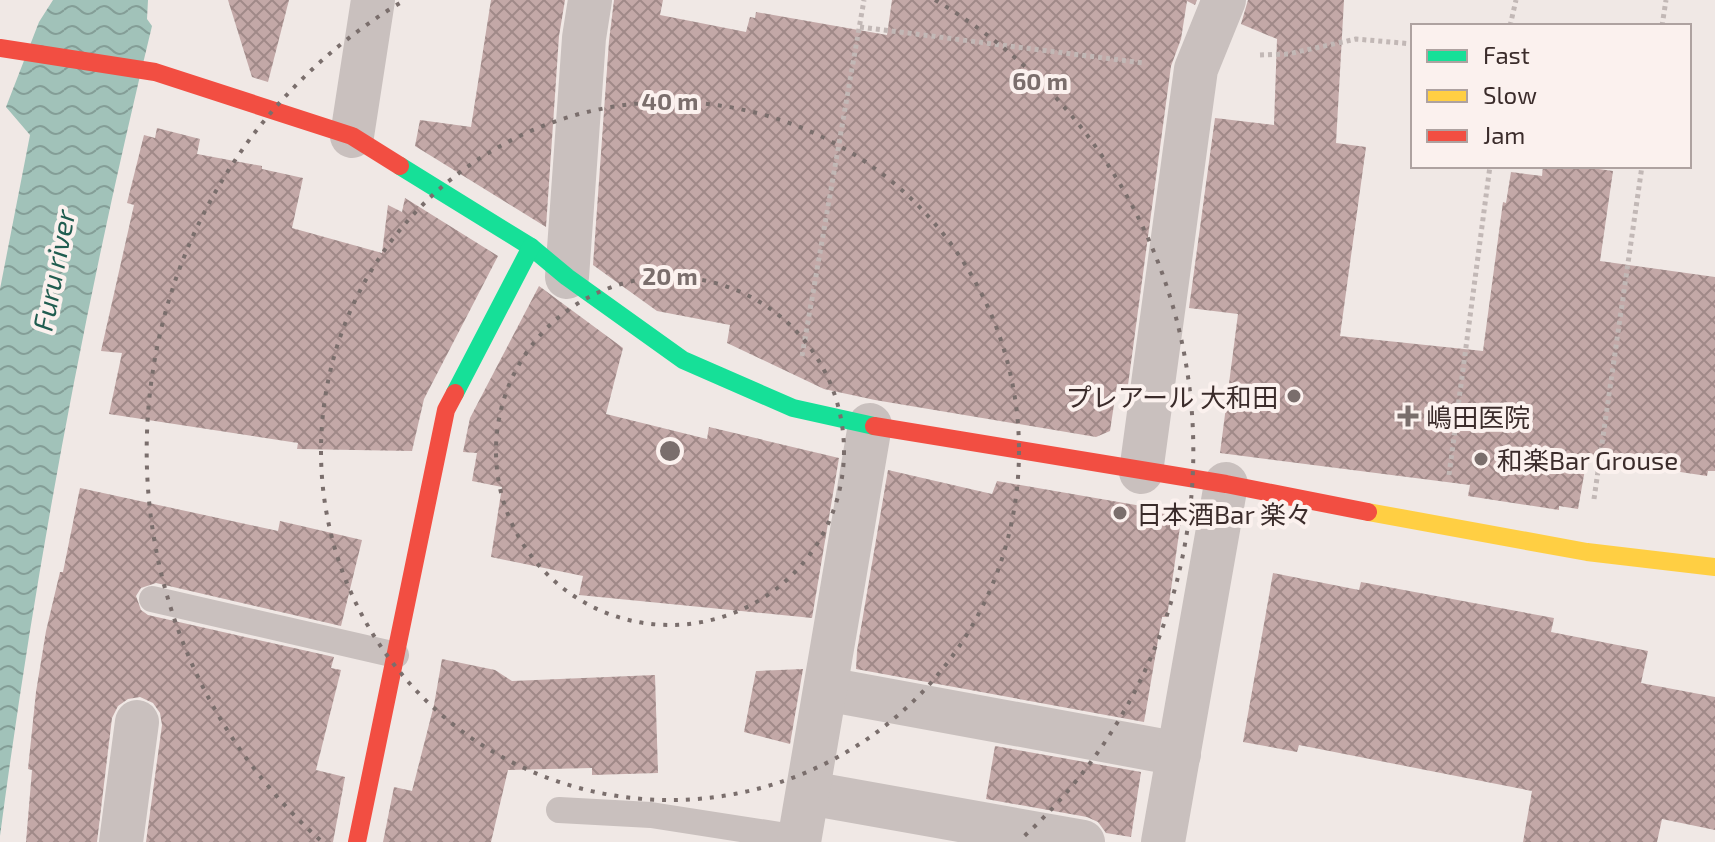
<svg xmlns="http://www.w3.org/2000/svg" width="1715" height="842" font-family="'Exo 2','Noto Sans JP',sans-serif">
  <defs>
    <pattern id="water-waves" width="16" height="10" patternUnits="userSpaceOnUse" patternTransform="scale(2)"><rect width="16" height="10" fill="#a1c2b9"/><path d="M0 5q4-4 8 0t8 0" fill="none" stroke="#849e97"/></pattern>
    <pattern id="building-cross-hatch" width="8" height="8" patternUnits="userSpaceOnUse" patternTransform="scale(2)"><rect width="8" height="8" fill="#c3a8a7"/><path d="M0 0l8 8M0 8l8-8" fill="none" stroke="#a08988"/></pattern>
  </defs>
  <rect width="100%" height="100%" fill="#f0e8e5"/>
  <path fill="url(#water-waves)" d="M 53,0 L 148,0 L 147,19 L 152,26 C 87,293 36,564 0,836 L 0,289 L 30,135 L 6,107 L 39,22 Z"/>
  <g fill="url(#building-cross-hatch)">
    <polygon points="228,0 289,0 268,82 252,77"/>
    <polygon points="491,0 565,0 559,36 546,227 415,146 420,120 471,127"/>
    <polygon points="614,0 663,0 660,15 746,32 750,17 755,18 756,12 887,35 892,0 1197,0 1195,5 1187,1 1181,39 1171,66 1128,385 1117,384 1110,431 1096,437 875,400 824,389 727,343 730,325 657,311 593,265 609,41"/>
    <polygon points="1248,0 1344,0 1336,143 1366,147 1340,336 1483,351 1503,202 1506,203 1511,172 1542,176 1543,166 1577,166 1613,171 1600,261 1715,277 1715,471 1708,471 1707,476 1587,458 1578,509 1559,506 1559,510 1468,496 1470,485 1220,453 1238,314 1189,308 1215,118 1274,125 1277,39 1241,24"/>
    <polygon points="157,128 200,139 197,154 262,166 262,169 303,178 292,228 382,253 388,205 402,212 405,198 498,256 424,399 412,451 297,449 298,443 109,414 122,353 101,351 134,205 127,203 144,135 155,138"/>
    <polygon points="539,286 623,348 606,414 707,439 709,427 839,458 812,618 579,595 583,576 491,557 502,487 472,481 477,453 463,452 470,418"/>
    <polygon points="888,470 992,494 997,481 1182,513 1167,617 1162,617 1144,722 856,669 857,651"/>
    <polygon points="80,488 278,531 280,521 362,540 341,626 156,583 141,588 136,596 141,610 148,615 334,657 331,668 341,670 316,770 345,777 333,842 146,842 162,725 160,713 153,703 140,697 128,699 118,706 112,718 97,842 26,842 32,770 28,769 36,692 46,631 60,572 63,572"/>
    <polygon points="1273,573 1359,590 1361,582 1554,618 1551,632 1648,651 1641,683 1715,697 1715,830 1662,819 1657,842 1523,842 1532,791 1299,745 1297,752 1243,742"/>
    <polygon points="442,659 495,670 512,681 655,675 658,773 592,775 592,768 508,770 491,842 383,842 394,787 412,791 434,705"/>
    <polygon points="803,669 790,744 744,732 756,671"/>
    <polygon points="995,746 1141,772 1131,837 1106,833 1098,822 1087,817 986,799"/>
  </g>
  <g fill="none" stroke-linecap="round" stroke-linejoin="round">
    <g stroke="#c2b8b6" stroke-width="5" stroke-dasharray="4 4" stroke-linecap="butt">
      <polyline points="1510,26 1516,0"/>
      <polyline points="1662,26 1666,0"/>
      <polyline points="860,27 1143,63"/>
      <polyline points="1260,55 1288,54 1356,39 1413,44"/>
      <polyline points="802,356 864,0"/>
      <polyline points="1449,475 1490,166"/>
      <polyline points="1594,499 1642,166"/>
    </g>
    <g stroke="#c9c0be" stroke-width="26">
      <polyline points="152,599 396,655"/>
      <polyline points="559,810 651,815 799,838"/>
    </g>
    <g stroke="#c9c0be" stroke-width="44">
      <polyline points="352,136 373,0"/>
      <polyline points="567,277 584,38 590,0"/>
      <polyline points="1141,472 1196,69 1224,0"/>
      <polyline points="826,689 1179,754"/>
      <polyline points="809,793 1083,842"/>
      <polyline points="121,842 137,722"/>
      <polyline points="799,842 870,425"/>
      <polyline points="1163,842 1226,484"/>
    </g>
    <g stroke="#16e098" stroke-width="18">
      <polyline points="400,166 531,247 567,277 683,360 793,408 874,426"/>
      <polyline points="455,393 531,247"/>
    </g>
    <polyline stroke="#ffcf43" stroke-width="18" points="1368,512 1587,552 1715,567"/>
    <g stroke="#f24e42" stroke-width="18">
      <polyline points="0,48 155,72 352,136 400,166"/>
      <polyline points="874,426 1226,484 1368,512"/>
      <polyline points="357,842 446,410 455,393"/>
    </g>
  </g>
  <g fill="none" stroke="#7a6e6c" stroke-width="4" stroke-dasharray="4 8">
    <circle cx="670" cy="451" r="174"/>
    <circle cx="670" cy="451" r="349"/>
    <path d="M320 840A523 523 0 0 1 405 0M935 0A523 523 0 0 1 1020 840"/>
  </g>
  <g fill="#7a6e6c" stroke="#fbf1ee" stroke-width="3">
    <circle cx="1294" cy="396" r="8"/>
    <path d="M1404 404h8v8h8v8h-8v8h-8v-8h-8v-8h8z"/>
    <circle cx="1481" cy="459" r="8"/>
    <circle cx="1120" cy="513" r="8"/>
  </g>
  <g text-anchor="middle" dominant-baseline="central" stroke-width="8" stroke-linejoin="round" paint-order="stroke">
    <g font-size="26" fill="#3b2c2b" stroke="#fbf1ee" text-anchor="start">
      <text x="1278" y="396" text-anchor="end">プレアール 大和田</text>
      <text x="1426" y="416">嶋田医院</text>
      <text x="1497" y="459">和楽Bar Grouse</text>
      <text x="1136" y="513">日本酒Bar 楽々</text>
    </g>
    <g font-size="28" font-style="italic" fill="#205d50" stroke="#fbf1ee">
      <text transform="translate(53 270) rotate(-79)">Furu river</text>
    </g>
  </g>
  <circle cx="670" cy="451" r="12" fill="#7a6e6c" stroke="#fbf1ee" stroke-width="4"/>
  <g font-size="24" text-anchor="middle" font-weight="bold" fill="#7a6e6c" stroke="#fbf1ee" stroke-width="8" stroke-linejoin="round" paint-order="stroke">
    <text x="1040" y="90">60 m</text>
    <text x="670" y="110">40 m</text>
    <text x="670" y="285">20 m</text>
  </g>
  <rect x="1411" y="24" width="280" height="144" fill="#fbf1ee" stroke="#aea2a0" stroke-width="2"/>
  <rect x="1427" y="50" width="40" height="12" fill="#16e098" stroke="#aea2a0" stroke-width="2"/>
  <text x="1483" y="64" font-size="24" fill="#3b2c2b">Fast</text>
  <rect x="1427" y="90" width="40" height="12" fill="#ffcf43" stroke="#aea2a0" stroke-width="2"/>
  <text x="1483" y="104" font-size="24" fill="#3b2c2b">Slow</text>
  <rect x="1427" y="130" width="40" height="12" fill="#f24e42" stroke="#aea2a0" stroke-width="2"/>
  <text x="1483" y="144" font-size="24" fill="#3b2c2b">Jam</text>
</svg>
